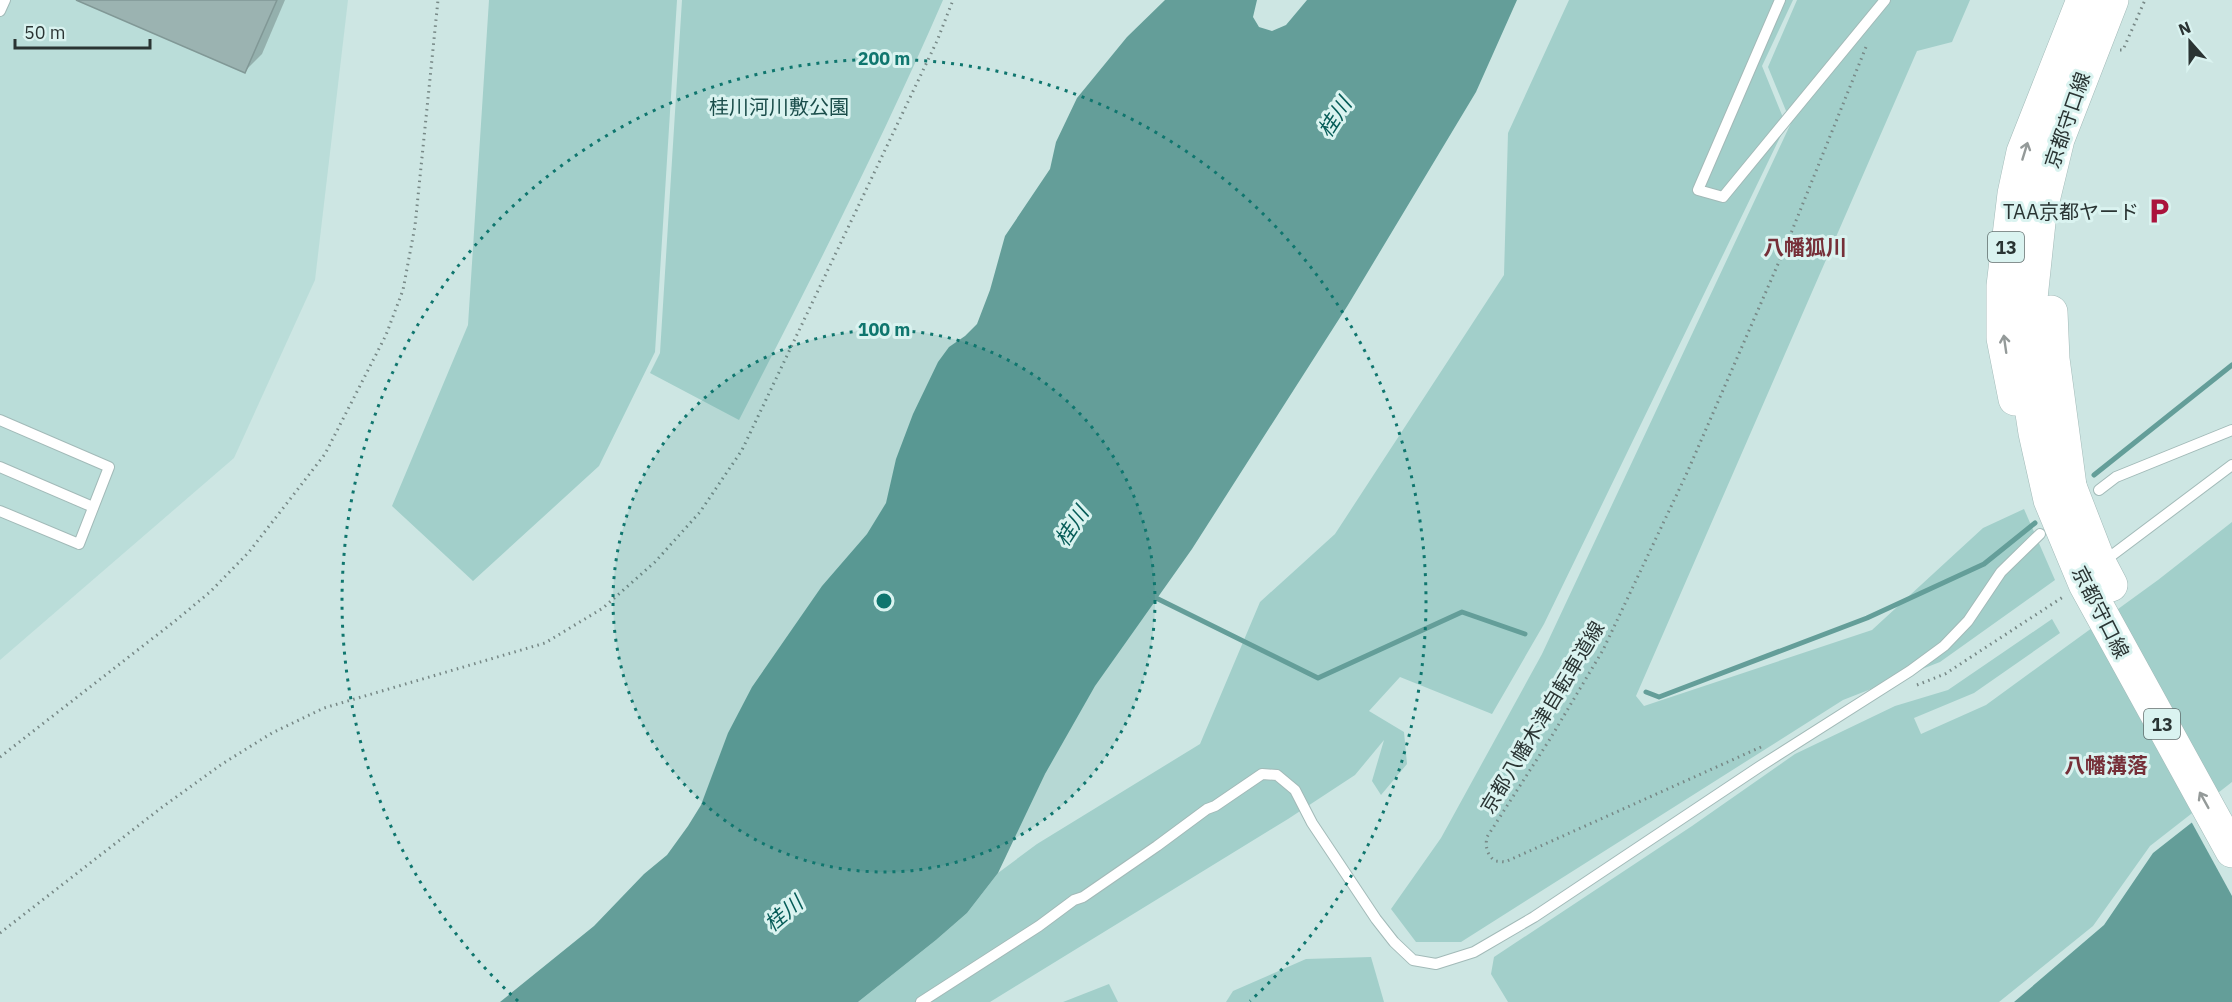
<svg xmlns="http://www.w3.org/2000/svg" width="2232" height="1002" font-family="'IBM Plex Sans','Noto Sans JP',sans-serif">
  <rect width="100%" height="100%" fill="#cde6e3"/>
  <polygon fill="#baddd9" points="0,0 348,0 315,280 234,458 0,660"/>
  <g fill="#a2cfca">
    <polygon points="489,0 677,0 655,352 599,466 473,581 392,506 468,325"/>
    <path d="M 682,0 L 943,0 C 881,143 810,281 739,420 L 650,373 L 660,353 Z"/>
    <polygon points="1569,0 1793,0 1762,66 1786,125 1544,624 1492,714 1400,677 1369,711 1404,732 1407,764 1381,795 1372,781 1384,740 1355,775 1288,819 990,1002 858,1002 936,940 967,913 998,873 1037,844 1200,744 1260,602 1335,534 1504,275 1508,133"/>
    <polygon points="1797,0 1970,0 1952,42 1917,51 1636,696 1644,706 1872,630 1983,528 2024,509 2055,580 1940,662 1843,700 1461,942 1416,942 1391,909 1441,838 1542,654 1791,123 1768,67"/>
    <polygon points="2232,522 2232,782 2150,846 2093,926 1999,1002 1508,1002 1491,974 1494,957 1692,826 1795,754 1895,706 1948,690 2052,619 2060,633 1974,693 1914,718 1921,734 1986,705 2158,580"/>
    <polygon points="1371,957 1384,1002 1226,1002 1233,991 1306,959"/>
    <polygon points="1109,984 1118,1002 1063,1002"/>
  </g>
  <g fill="#649e99">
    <polygon points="1165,0 1257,0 1253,17 1259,27 1272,31 1286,25 1307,0 1517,0 1476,92 1348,305 1192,549 1095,686 1045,774 998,873 967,913 936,940 858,1002 500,1002 594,926 644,874 667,855 688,826 701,805 728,733 752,687 822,586 867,534 886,503 896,459 913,414 938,362 949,347 965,336 977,324 990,290 1005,236 1050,169 1056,142 1077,98 1127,37"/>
    <polygon points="2232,791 2232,1002 2014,1002 2104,925 2153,853"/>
  </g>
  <polygon fill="#cde6e3" points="2232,788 2232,896 2191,821"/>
  <polygon fill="#0003" points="79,0 285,0 262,54 245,71"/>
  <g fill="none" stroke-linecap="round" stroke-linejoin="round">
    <g stroke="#649e99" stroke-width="5">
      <polyline points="2094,475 2232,365"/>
      <polyline points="1150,595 1318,678 1462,612 1525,634"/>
      <polyline points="1646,692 1659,697 1867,618 1984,564 2035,523"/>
    </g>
  </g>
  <polygon fill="#9bb3b1" stroke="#819896" stroke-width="1.5" points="76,0 277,0 245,73"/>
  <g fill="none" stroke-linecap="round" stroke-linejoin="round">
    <defs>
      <g id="service">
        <polyline points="1780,0 1698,190 1723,197 1885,0"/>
        <polyline points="0,11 5,0"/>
        <polyline points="0,420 109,467 79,544 0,511"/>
        <polyline points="0,467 93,507"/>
        <polyline points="2099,490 2116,477 2232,430"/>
        <polyline points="2103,562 2232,465"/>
        <polyline points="921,1002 1039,926 1074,900 1083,897 1157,846 1207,809 1215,806 1262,774 1277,775 1295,790 1312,823 1376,919 1394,942 1413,960 1436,964 1474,952 1534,917 1759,767 1910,671 1944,646 1968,621 2001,572 2040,534"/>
      </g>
      <g id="primary">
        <polyline points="2112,0 2058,139 2040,213 2029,317 2029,394 2035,433 2050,500 2085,584 2232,851"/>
        <polyline points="2051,312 2053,359 2070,486"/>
        <polyline points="2015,399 2003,338 2003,286 2014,194 2023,152 2083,0"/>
        <polyline points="2062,466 2100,564 2111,585"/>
      </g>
    </defs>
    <use href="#service" stroke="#a2bab8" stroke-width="12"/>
    <use href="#primary" stroke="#a2bab8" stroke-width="34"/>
    <g stroke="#778886" stroke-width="3" stroke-dasharray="1.5 4.5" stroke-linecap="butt">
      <polyline points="2120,50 2123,50 2145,0"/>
      <polyline points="1917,685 1945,674 2063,597"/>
      <path d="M 1761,747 L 1505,862 L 1495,861 C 1487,855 1485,846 1487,837 L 1550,739 L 1603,650 L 1686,475 L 1785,248 L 1866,47"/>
      <polyline points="0,757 175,621 210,592 249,552 325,454 386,335 403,290 415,226 438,0"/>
      <polyline points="0,933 161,808 222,764 272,733 324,708 545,643 603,608 655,562 700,512 742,450 937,41 953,0"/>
    </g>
    <use href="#service" stroke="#fff" stroke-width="10"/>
    <use href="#primary" stroke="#fff" stroke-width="33"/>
  </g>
  <defs><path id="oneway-shaft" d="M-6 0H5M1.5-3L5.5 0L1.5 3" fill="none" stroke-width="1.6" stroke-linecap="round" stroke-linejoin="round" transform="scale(1.5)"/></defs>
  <g stroke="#949a99">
    <use href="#oneway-shaft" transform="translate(2025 151) rotate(-73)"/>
    <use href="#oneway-shaft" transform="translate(2005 344) rotate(-98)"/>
    <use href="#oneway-shaft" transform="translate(2204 800) rotate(-119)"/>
  </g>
  <circle cx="884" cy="601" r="271" fill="#0f766e" fill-opacity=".12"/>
  <g fill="none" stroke="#0f766e" stroke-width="3" stroke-dasharray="3 6">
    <circle cx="884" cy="601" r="271"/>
    <path d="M518 1001A542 542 0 1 1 1250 1001"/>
  </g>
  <defs>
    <symbol id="parking-bare" viewBox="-9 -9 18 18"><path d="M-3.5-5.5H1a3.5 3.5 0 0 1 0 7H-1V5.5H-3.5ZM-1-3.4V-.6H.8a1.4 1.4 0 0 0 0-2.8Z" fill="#aa133c" stroke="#daf3f0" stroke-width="2.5" paint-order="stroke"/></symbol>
  </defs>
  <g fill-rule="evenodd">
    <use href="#parking-bare" x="2140" y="192" width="38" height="38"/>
  </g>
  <g text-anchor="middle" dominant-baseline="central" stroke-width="6" stroke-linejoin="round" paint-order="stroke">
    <g fill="#daf3f0" stroke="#5f6d6c" stroke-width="1.5">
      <rect x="1988" y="232" width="36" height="30" rx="4.5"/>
      <rect x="2144" y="709" width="36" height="30" rx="4.5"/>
    </g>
    <g font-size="18" font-weight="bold" fill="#2a3433">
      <text x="2006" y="247">13</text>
      <text x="2162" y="724">13</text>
    </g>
    <g font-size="20" fill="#1a4d4a" stroke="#daf3f0">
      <text x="779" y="106">桂川河川敷公園</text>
    </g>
    <g font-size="20" fill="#2a3433" stroke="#daf3f0">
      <text transform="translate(2067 120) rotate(-71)">京都守口線</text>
      <text transform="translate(2101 612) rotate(63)">京都守口線</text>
      <text transform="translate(1542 717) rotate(-59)">京都八幡木津自転車道線</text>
    </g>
    <g font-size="20" fill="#2a3433" stroke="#daf3f0" text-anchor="end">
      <text x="2139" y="211">TAA京都ヤード</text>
    </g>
    <g font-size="21" font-style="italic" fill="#065c58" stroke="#daf3f0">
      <text transform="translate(1334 117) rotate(-57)">桂川</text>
      <text transform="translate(1071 526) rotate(-57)">桂川</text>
      <text transform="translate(783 913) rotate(-40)">桂川</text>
    </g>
    <g font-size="21" font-weight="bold" fill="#762f38" stroke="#daf3f0">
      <text x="1805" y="247">八幡狐川</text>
      <text x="2106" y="765">八幡溝落</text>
    </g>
  </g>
  <circle cx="884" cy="601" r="9" fill="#0f766e" stroke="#daf3f0" stroke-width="3"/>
  <g font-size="18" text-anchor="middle" font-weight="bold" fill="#0f766e" stroke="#daf3f0" stroke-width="6" stroke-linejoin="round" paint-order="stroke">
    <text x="884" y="65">200 m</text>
    <text x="884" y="336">100 m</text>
  </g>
  <g transform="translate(2190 42) rotate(339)" stroke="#daf3f0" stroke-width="4.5" paint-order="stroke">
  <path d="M0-4.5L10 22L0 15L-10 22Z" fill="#2a3433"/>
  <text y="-9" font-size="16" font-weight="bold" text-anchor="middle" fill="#2a3433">N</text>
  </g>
  <path d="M15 39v9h135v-9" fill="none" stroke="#2a3433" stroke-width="3"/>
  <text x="24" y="39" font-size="18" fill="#2a3433" stroke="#daf3f0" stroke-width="4.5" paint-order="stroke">50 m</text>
</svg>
